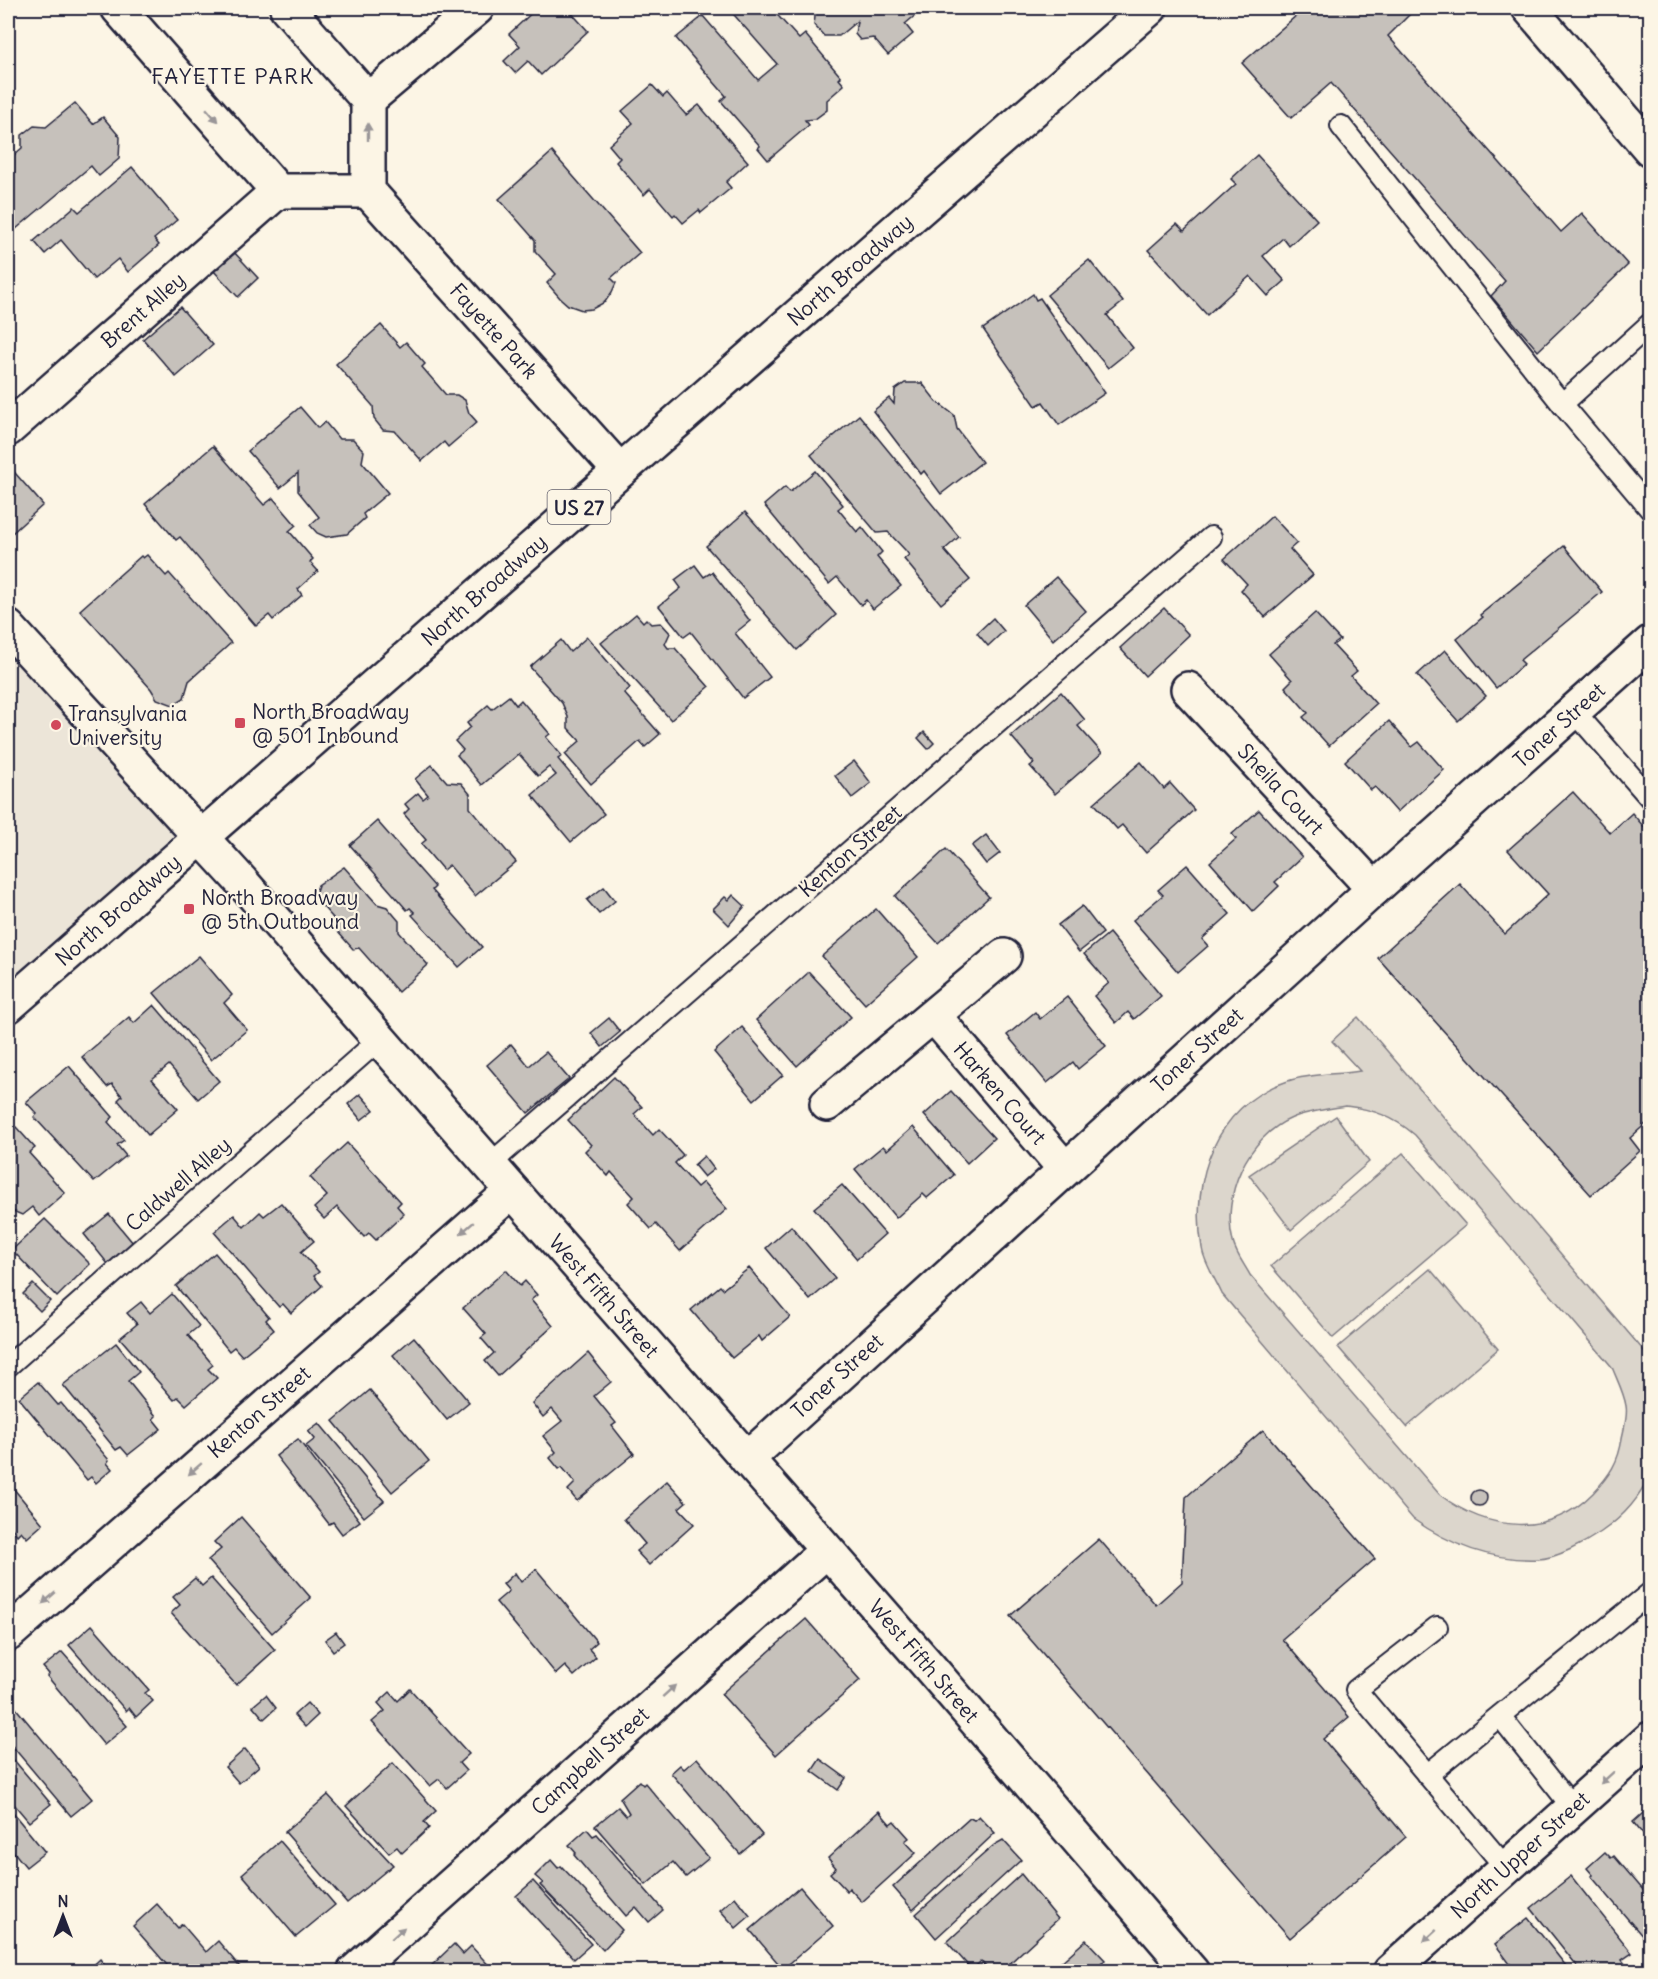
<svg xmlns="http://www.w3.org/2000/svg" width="1658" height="1979" font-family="Delius,sans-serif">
  <rect width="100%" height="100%" fill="#fcf5e5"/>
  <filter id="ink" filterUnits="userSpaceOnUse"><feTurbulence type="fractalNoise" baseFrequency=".0167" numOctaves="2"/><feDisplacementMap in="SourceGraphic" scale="12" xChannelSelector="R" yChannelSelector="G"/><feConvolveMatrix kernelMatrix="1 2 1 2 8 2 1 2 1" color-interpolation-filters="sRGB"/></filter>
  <g filter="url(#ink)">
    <polygon fill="#ece5d8" points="8,614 201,837 8,1006"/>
    <g fill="#dcd6cc" stroke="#7f7c84" stroke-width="1.5" fill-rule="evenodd">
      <path d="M 1358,1017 L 1650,1358 L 1650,1474 C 1640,1499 1623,1517 1601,1532 C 1586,1542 1556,1559 1538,1559 C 1492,1561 1450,1545 1413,1519 L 1222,1294 C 1216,1280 1204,1263 1202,1248 C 1190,1179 1216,1104 1288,1081 C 1311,1073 1337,1075 1360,1071 L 1332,1041 ZM 1346,1106 C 1373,1109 1394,1117 1415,1135 L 1612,1367 C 1617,1380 1624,1393 1626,1406 C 1628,1416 1624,1428 1622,1438 C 1619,1462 1609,1476 1593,1493 C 1549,1538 1488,1531 1440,1495 L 1250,1275 C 1244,1264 1236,1254 1233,1242 C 1221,1196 1247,1137 1292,1118 C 1309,1111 1328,1109 1346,1106 Z"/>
      <polygon points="1336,1116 1369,1162 1291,1230 1249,1175"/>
      <polygon points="1403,1153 1466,1225 1333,1338 1271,1266"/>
      <polygon points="1430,1269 1498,1349 1407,1427 1338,1347"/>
    </g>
    <g fill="#c6c1bb" stroke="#22223b" stroke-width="1.5">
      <polygon points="537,8 567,8 588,31 541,75 528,61 515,73 504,61 520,46 509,34"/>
      <polygon points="728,8 771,8 799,39 805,34 841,77 839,79 844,85 827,100 827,110 815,119 805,120 809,125 768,160 758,148 760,146 721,101 726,96 676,38 703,16 758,80 777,64"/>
      <polygon points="816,8 924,8 905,24 913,34 888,55 873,38 860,40 855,34 857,21 839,36 824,36 814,25"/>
      <polygon points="1305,8 1416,8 1388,36 1561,232 1582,213 1628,265 1538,351 1491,296 1505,281 1331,83 1291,118 1242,63"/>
      <polygon points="652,85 663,97 667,93 686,115 699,105 748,162 726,182 731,188 701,213 699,210 683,223 675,214 673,216 650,189 644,195 616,162 620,158 609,145 633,123 622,111"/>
      <polygon points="75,103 93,124 103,117 120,137 119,159 99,176 91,166 16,229 8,219 8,160 22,148 22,135 34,126 46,127"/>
      <polygon points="552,152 640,253 611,278 616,283 612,292 605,302 592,309 582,310 568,305 560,298 547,283 556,274 535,251 535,240 499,199"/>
      <polygon points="1257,155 1317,220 1289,246 1283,238 1263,256 1285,281 1268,296 1250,276 1207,315 1148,250 1177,224 1184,231 1236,184 1231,179"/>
      <polygon points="132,167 177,220 154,239 159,245 128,272 118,259 94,279 61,240 45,254 34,241 74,207 79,212"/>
      <polygon points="233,251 258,278 238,297 212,269"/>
      <polygon points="1089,260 1123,302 1107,315 1133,348 1108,368 1047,295"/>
      <polygon points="1033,294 1036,300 1040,298 1105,393 1059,425 1043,402 1036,406 983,329"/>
      <polygon points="180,307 213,345 176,377 143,339"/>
      <polygon points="381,325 400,347 406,342 425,364 422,367 446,395 457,395 465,400 469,413 477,422 448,447 444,442 422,461 395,431 383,430 374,419 373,406 336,364"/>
      <polygon points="905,383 922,383 936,401 954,415 957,429 982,462 941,494 924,471 921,474 873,411 889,398 894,404 895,390"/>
      <polygon points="300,407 318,428 325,422 339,439 353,439 364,451 362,462 388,493 363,514 365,518 347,534 326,537 317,533 310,525 319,517 298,491 298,473 280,488 248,451"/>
      <polygon points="859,415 959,537 944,550 970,580 941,604 904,559 909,555 906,551 888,532 877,533 811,455"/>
      <polygon points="213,446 264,505 273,498 296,525 289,531 313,559 310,562 318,571 298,589 302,595 273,620 269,615 256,626 180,537 176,540 145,504"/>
      <polygon points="8,465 43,505 10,535 8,533"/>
      <polygon points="815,471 843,505 838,509 857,532 862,527 882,552 877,557 901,586 873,609 866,600 861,605 837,577 829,584 764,505 785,487 790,492"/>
      <polygon points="745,512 836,615 797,650 706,546"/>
      <polygon points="1272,516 1297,543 1290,549 1313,575 1265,617 1241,590 1247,584 1224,559"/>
      <polygon points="1564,546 1602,592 1520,660 1524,664 1496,688 1457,639 1483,617 1480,615"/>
      <polygon points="147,555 166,576 169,573 231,643 189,681 184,698 173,705 157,699 151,689 80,610 141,556 143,558"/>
      <polygon points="695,565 704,577 712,572 750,621 735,633 770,677 743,698 691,632 684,637 659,606 681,588 675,580"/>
      <polygon points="1056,577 1086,611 1053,640 1024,605"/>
      <polygon points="1164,608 1189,635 1145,676 1120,648"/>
      <polygon points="1315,613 1340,640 1333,645 1357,671 1351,676 1376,704 1329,746 1303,717 1308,713 1285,687 1292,680 1269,654"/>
      <polygon points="636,614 643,622 646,619 651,624 661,623 670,633 665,644 668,648 675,648 709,687 671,720 601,643"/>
      <polygon points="993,618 1004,631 988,646 977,633"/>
      <polygon points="587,637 630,688 624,693 660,734 645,747 640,741 591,784 565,754 580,741 568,728 568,717 562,703 530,667 561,640 570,652"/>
      <polygon points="1445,650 1486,696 1458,721 1417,675"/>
      <polygon points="1061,692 1085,720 1078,726 1102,753 1055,794 1030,766 1034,763 1011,736"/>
      <polygon points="509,696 516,705 521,700 550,734 546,737 562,756 558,759 604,814 571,842 532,795 556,775 549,767 538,776 519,754 482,785 457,755 463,750 455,741 470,727 467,723 488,705 492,709"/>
      <polygon points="1389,721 1412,747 1419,742 1444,770 1397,812 1375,787 1371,790 1345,761"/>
      <polygon points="924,732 934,743 928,749 918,738"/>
      <polygon points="854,761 871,783 852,798 835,776"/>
      <polygon points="1141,762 1164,789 1170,783 1194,810 1146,853 1122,825 1117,829 1094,803"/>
      <polygon points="432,765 447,782 461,783 470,794 470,808 516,862 475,896 449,865 443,870 421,844 426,840 404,814 409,809 405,804 418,793 423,799 428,795 415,779"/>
      <polygon points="1573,792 1610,833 1632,813 1650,834 1650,1120 1630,1138 1640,1151 1591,1195 1378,958 1460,884 1505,934 1548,894 1508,850"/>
      <polygon points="1259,810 1302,857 1275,882 1279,886 1253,911 1210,862 1236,839 1232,834"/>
      <polygon points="377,821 435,887 432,890 482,947 459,967 412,915 415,913 410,908 407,910 350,845"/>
      <polygon points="986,835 1000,853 986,864 972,846"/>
      <polygon points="946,849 989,897 938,943 895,896"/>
      <polygon points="1187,865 1230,914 1202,939 1208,946 1178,972 1133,920 1163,895 1158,890"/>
      <polygon points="344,867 377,904 387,907 399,921 399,932 428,965 398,992 359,948 353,949 329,922 333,918 317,900 315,894 318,885"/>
      <polygon points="604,887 615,901 599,914 587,900"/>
      <polygon points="733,895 745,906 729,925 713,909 725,897 729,900"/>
      <polygon points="1082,906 1103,933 1079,952 1058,925"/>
      <polygon points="876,909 918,957 865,1004 822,956"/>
      <polygon points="1109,933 1161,996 1134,1019 1128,1012 1116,1023 1094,996 1109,983 1084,954"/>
      <polygon points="199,956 232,995 224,1003 247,1030 211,1060 154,993"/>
      <polygon points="809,972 851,1017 797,1066 756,1020"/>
      <polygon points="1067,997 1106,1046 1078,1069 1073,1062 1047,1083 1007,1035 1035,1012 1040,1019"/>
      <polygon points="154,1005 219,1081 198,1099 169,1065 152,1079 178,1109 148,1135 118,1100 122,1096 112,1084 107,1087 82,1057 129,1017 134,1023"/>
      <polygon points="609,1018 620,1032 602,1047 591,1033"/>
      <polygon points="742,1027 783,1075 754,1100 714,1052"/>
      <polygon points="511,1044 529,1066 546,1052 569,1079 528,1113 487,1065"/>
      <polygon points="69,1066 113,1117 108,1122 124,1140 117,1145 126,1156 94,1182 34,1117 37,1114 26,1102"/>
      <polygon points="614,1077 642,1107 634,1114 653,1135 659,1129 683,1155 675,1163 697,1187 703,1182 727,1209 680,1251 656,1224 651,1229 628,1203 634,1197 611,1172 608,1176 585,1151 591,1145 568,1120"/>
      <polygon points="951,1091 994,1138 967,1163 924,1115"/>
      <polygon points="360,1094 374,1110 361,1120 348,1104"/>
      <polygon points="16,1127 35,1148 29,1153 65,1193 39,1216 32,1207 22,1215 8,1209 8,1130 10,1132"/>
      <polygon points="913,1127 954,1175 927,1198 923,1194 896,1218 855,1169 883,1146 887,1150"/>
      <polygon points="347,1143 401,1202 397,1206 404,1214 376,1240 369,1233 364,1237 337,1207 324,1219 314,1208 327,1196 310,1177"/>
      <polygon points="704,1156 714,1169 704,1177 694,1165"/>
      <polygon points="842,1185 885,1234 857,1259 814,1208"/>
      <polygon points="281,1203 314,1241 301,1252 319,1272 314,1276 322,1286 291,1313 283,1304 279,1307 214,1232 234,1215 244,1227 260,1212 264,1216"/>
      <polygon points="109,1214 133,1243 108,1264 84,1234"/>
      <polygon points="45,1219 90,1264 57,1297 12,1250"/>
      <polygon points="791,1226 835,1278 810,1300 766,1248"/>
      <polygon points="215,1253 269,1317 266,1320 274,1330 242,1356 234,1347 229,1351 176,1286"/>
      <polygon points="749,1268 790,1317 762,1341 759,1336 732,1358 691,1310 720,1286 723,1289"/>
      <polygon points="506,1270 520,1286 525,1281 537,1295 531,1300 553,1326 498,1376 485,1361 494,1353 481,1338 486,1334 463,1308"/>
      <polygon points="33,1284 50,1301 40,1311 23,1294"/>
      <polygon points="172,1294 199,1326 188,1335 213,1365 208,1369 217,1378 186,1405 178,1397 174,1400 120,1338 137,1324 127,1313 141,1302 150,1313"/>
      <polygon points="414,1337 469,1402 447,1420 393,1355"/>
      <polygon points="116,1343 139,1372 128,1381 156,1416 153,1419 161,1429 128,1455 121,1447 116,1450 63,1385"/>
      <polygon points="588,1353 611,1382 594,1396 616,1423 612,1426 634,1454 577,1501 568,1490 575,1483 562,1467 559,1469 550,1458 556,1452 543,1436 562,1421 552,1409 543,1417 532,1403"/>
      <polygon points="38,1382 58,1405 61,1403 109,1460 107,1463 112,1469 96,1483 91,1477 87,1480 19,1398"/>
      <polygon points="370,1390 429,1461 392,1492 333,1421"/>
      <polygon points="319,1423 384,1501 364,1517 306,1446 315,1439 308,1431"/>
      <polygon points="1263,1430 1375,1559 1282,1639 1349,1717 1323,1739 1406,1837 1290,1938 1010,1616 1099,1539 1156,1605 1182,1582 1186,1497"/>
      <polygon points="298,1439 360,1521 342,1534 333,1522 329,1524 276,1456"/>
      <polygon points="667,1481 686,1502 679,1508 694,1524 649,1565 636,1551 645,1544 624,1519"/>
      <polygon points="8,1482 43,1524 27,1538 21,1531 17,1535 8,1523"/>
      <circle cx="1479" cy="1498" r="8"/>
      <polygon points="241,1517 311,1598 272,1633 208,1560 221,1549 214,1542"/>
      <polygon points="536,1569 597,1642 589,1649 596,1657 574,1676 565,1666 556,1674 496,1602 509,1591 503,1584 515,1573 521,1582"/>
      <polygon points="195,1578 202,1586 211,1578 275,1650 236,1685 171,1613 180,1605 173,1597"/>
      <polygon points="806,1619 860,1680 776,1755 721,1694"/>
      <polygon points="92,1625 149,1690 145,1693 153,1701 136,1717 129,1708 126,1711 69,1645"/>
      <polygon points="336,1632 344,1643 333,1651 325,1640"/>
      <polygon points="62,1652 127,1726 104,1745 47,1676 49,1674 43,1667"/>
      <polygon points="410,1689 469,1754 459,1763 466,1771 447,1788 439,1779 430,1786 372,1722 385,1711 378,1703 390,1692 398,1701"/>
      <polygon points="266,1695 276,1708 264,1719 253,1706"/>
      <polygon points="307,1703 318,1715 305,1727 294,1715"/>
      <polygon points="14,1706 92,1799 71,1816 8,1741 8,1711"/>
      <polygon points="245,1749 259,1766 239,1783 225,1767"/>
      <polygon points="8,1753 51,1804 29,1822 8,1797"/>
      <polygon points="697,1758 762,1835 740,1854 671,1773 680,1765 684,1769"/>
      <polygon points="820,1759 846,1778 838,1790 812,1771"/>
      <polygon points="393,1763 436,1811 424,1822 429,1828 402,1853 397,1847 389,1853 346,1806"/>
      <polygon points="639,1781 643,1785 645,1783 709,1858 686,1877 673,1862 646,1885 595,1826 618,1807 626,1816 629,1813 620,1798"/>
      <polygon points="328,1795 393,1865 347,1903 285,1832"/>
      <polygon points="8,1807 45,1852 26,1867 8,1845"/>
      <polygon points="1650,1807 1650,1843 1633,1822"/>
      <polygon points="879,1811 890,1824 894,1821 909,1838 905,1841 916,1853 862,1902 849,1888 847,1891 830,1873 836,1868 828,1858"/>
      <polygon points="979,1816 995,1833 913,1910 893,1887 970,1818 974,1820"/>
      <polygon points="587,1829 593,1836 597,1834 663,1910 649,1922 636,1907 626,1916 574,1855 576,1853 569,1845"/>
      <polygon points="1003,1840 1021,1860 936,1938 916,1914 994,1845"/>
      <polygon points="280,1841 335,1905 296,1937 242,1874"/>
      <polygon points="1605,1852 1611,1858 1614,1856 1650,1898 1650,1945 1591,1876 1593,1875 1587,1868"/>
      <polygon points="551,1860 558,1868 561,1866 622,1930 603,1950 540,1885 543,1883 535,1876"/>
      <polygon points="1021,1874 1058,1919 1000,1972 990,1972 981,1961 972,1970 947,1942"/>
      <polygon points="1571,1876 1632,1953 1622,1960 1628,1968 1624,1972 1582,1972 1531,1908"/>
      <polygon points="533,1881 591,1944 574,1959 516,1896"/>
      <polygon points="800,1887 833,1926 783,1969 750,1930"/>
      <polygon points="735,1897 750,1916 736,1928 720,1910"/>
      <polygon points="157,1904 178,1928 182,1924 206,1952 218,1941 244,1972 173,1972 133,1926"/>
      <polygon points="1528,1918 1566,1966 1560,1972 1516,1972 1495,1944"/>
      <polygon points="1086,1940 1105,1960 1093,1972 1050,1972"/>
      <polygon points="454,1944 463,1954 471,1946 495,1972 431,1972 428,1969"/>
      <polygon points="100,1959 110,1972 86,1972"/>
    </g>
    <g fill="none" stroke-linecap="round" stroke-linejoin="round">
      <defs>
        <g id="lane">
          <polyline points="1341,126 1562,404 1650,509"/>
          <polyline points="1562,404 1650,324"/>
          <polyline points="1574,711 1650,798"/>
          <polyline points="489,1165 1211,537"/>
          <polyline points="8,1366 380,1039"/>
          <polyline points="1437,1627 1356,1690 1506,1868"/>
          <polyline points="1500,1716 1573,1808"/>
          <polyline points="1427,1775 1650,1593"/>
        </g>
        <g id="street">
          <polyline points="118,8 278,191 368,191"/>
          <polyline points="287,8 368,100 368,191 620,471"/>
          <polyline points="368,100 477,8"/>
          <polyline points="8,429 278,191"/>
          <polyline points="8,627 242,882 926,1663 1192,1972"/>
          <polyline points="1188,689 1374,889"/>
          <polyline points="934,1016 1065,1169"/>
          <polyline points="827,1104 1004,956"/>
          <polyline points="747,1459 1374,889 1650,643"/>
          <polyline points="8,1634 512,1191"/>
          <polyline points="354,1972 826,1551"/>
        </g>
        <g id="secondary">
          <polyline points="1529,8 1650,149"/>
          <polyline points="1390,1972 1650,1739"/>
        </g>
        <polyline id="primary" points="8,1006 1150,8"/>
      </defs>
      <use href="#lane" stroke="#22223b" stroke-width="24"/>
      <use href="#street" stroke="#22223b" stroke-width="38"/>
      <use href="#secondary" stroke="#22223b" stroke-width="38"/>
      <use href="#primary" stroke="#22223b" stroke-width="38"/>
      <use href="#lane" stroke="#fcf5e5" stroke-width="20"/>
      <use href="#street" stroke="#fcf5e5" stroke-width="33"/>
      <use href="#secondary" stroke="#fcf5e5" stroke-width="33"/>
      <use href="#primary" stroke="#fcf5e5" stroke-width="33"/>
    </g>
    <defs><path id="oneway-solid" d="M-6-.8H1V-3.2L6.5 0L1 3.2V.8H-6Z" transform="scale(1.5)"/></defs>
    <g fill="#9a9698">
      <use href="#oneway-solid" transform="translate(212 115) rotate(49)"/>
      <use href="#oneway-solid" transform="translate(368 132) rotate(-90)"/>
      <use href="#oneway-solid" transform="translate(467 1228) rotate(139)"/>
      <use href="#oneway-solid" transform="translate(195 1469) rotate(139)"/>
      <use href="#oneway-solid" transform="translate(49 1598) rotate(139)"/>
      <use href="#oneway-solid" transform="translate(669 1691) rotate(-42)"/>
      <use href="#oneway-solid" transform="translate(1607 1778) rotate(138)"/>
      <use href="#oneway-solid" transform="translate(398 1933) rotate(-42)"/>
      <use href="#oneway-solid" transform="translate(1430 1936) rotate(138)"/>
    </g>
  </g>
  <g fill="#d1495b" stroke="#fcf5e5" stroke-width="2">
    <rect x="234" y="717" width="12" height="12" rx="3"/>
    <circle cx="56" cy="725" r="6"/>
    <rect x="183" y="903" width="12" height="12" rx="3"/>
  </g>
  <g text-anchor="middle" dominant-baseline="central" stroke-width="4.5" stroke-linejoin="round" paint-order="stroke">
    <rect fill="#fcf5e5" stroke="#63616e" stroke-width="1.5" x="547.5" y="490" width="63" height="34" rx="4.5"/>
    <g font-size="20" font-weight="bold" fill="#22223b">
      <text x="579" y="507">US 27</text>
    </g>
    <g font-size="21" fill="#22223b" stroke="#fcf5e5">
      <text transform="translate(850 270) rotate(-41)">North Broadway</text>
      <text transform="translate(143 310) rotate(-41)">Brent Alley</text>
      <text transform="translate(494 331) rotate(48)">Fayette Park</text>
      <text transform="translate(484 590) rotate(-41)">North Broadway</text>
      <text transform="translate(1559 725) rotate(-42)">Toner Street</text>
      <text transform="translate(1281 789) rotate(47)">Sheila Court</text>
      <text transform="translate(850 851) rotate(-41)">Kenton Street</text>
      <text transform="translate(118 910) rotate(-41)">North Broadway</text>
      <text transform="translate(1197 1050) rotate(-42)">Toner Street</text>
      <text transform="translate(1000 1093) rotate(49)">Harken Court</text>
      <text transform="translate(178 1184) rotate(-41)">Caldwell Alley</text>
      <text transform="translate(604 1296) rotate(49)">West Fifth Street</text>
      <text transform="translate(837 1376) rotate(-42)">Toner Street</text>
      <text transform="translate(259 1412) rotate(-41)">Kenton Street</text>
      <text transform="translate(924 1661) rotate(49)">West Fifth Street</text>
      <text transform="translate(590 1761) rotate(-42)">Campbell Street</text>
      <text transform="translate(1520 1855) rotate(-42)">North Upper Street</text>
    </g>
    <g font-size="21" fill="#22223b" stroke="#fcf5e5" text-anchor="start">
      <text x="252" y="711">North Broadway<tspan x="252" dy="24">@ 501 Inbound</tspan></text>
      <text x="68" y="713">Transylvania<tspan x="68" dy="24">University</tspan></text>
      <text x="201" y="897">North Broadway<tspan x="201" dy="24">@ 5th Outbound</tspan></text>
    </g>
    <g font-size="22" letter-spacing="1.5" fill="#22223b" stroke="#fcf5e5">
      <text x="233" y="76">FAYETTE PARK</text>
    </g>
  </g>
  <rect width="1658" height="1979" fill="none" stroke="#fcf5e5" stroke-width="30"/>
  <rect x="15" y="15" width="1628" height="1949" fill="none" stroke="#22223b" stroke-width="2" filter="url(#ink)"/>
  <g transform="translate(63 1916)" stroke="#fcf5e5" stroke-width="4.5" paint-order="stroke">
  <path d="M0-4.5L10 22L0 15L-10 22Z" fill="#22223b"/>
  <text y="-9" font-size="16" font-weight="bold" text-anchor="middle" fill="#22223b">N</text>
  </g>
</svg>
